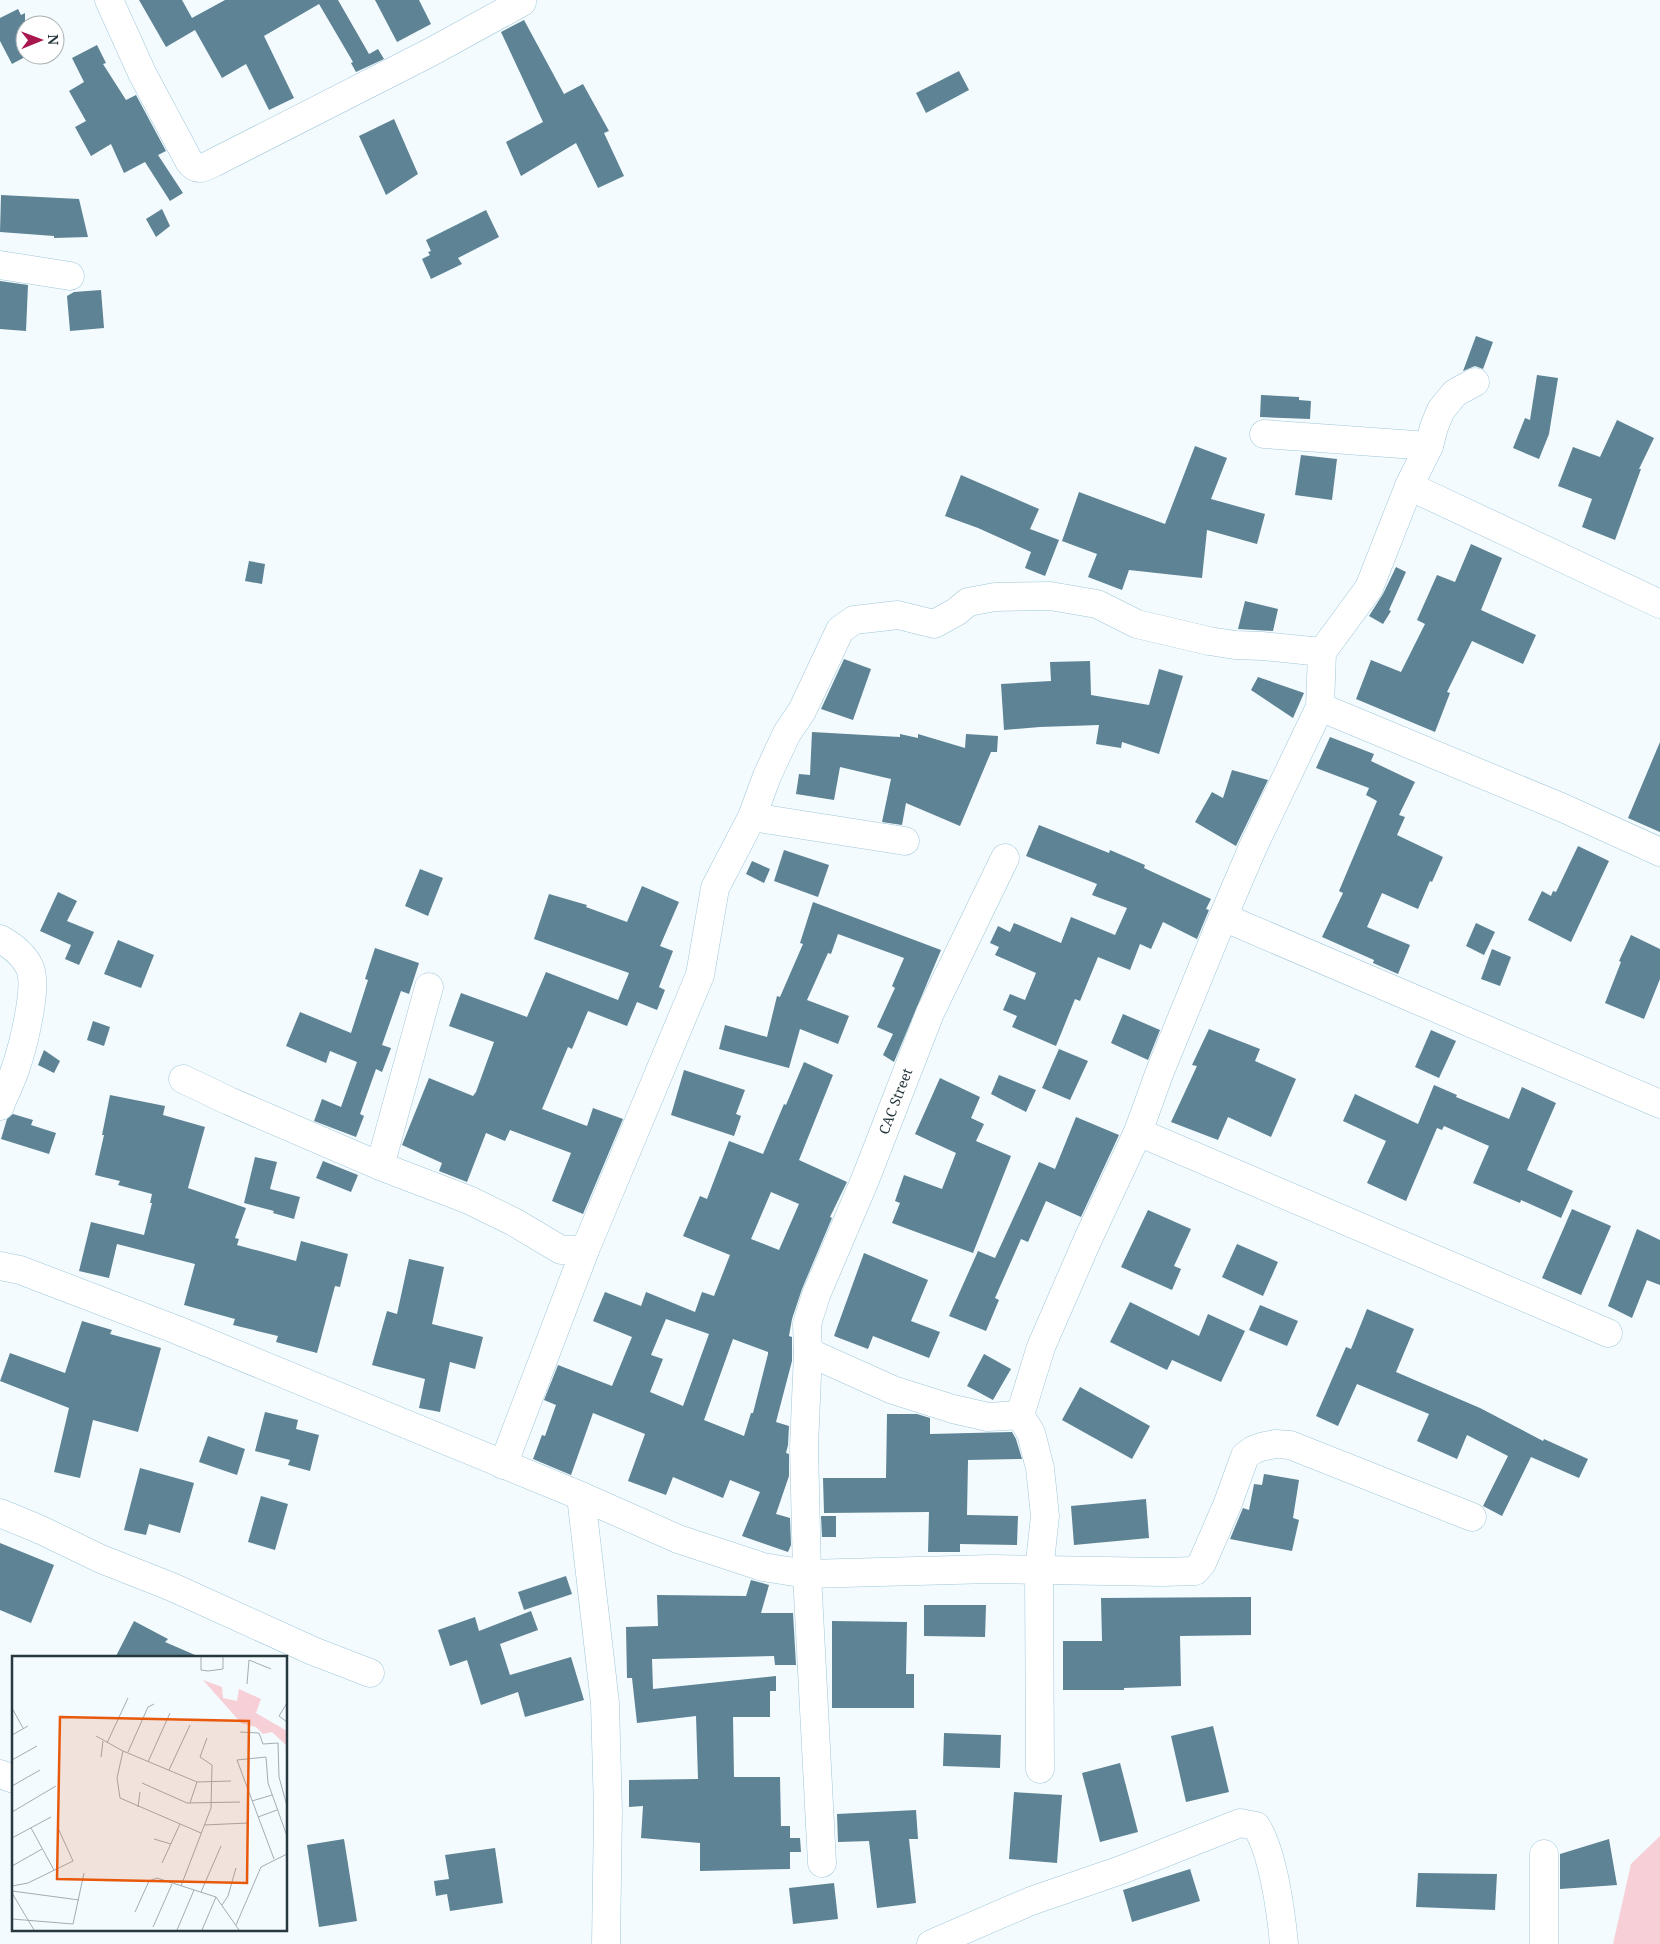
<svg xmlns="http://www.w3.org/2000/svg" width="1660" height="1944" font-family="'Noto Serif',serif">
  <rect width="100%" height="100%" fill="#f3fbff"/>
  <polygon fill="#f7cfd6" points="1660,1836 1660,1944 1613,1944 1631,1864"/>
  <g fill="#5d8394" fill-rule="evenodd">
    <polygon points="139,0 182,0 192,18 225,0 338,0 369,54 378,49 384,59 356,72 351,63 353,62 319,4 264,36 294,98 269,110 246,64 222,78 195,30 166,47"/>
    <polygon points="375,0 419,0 431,24 397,42"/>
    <polygon points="18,9 21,15 25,13 25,57 12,64 0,41 0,18"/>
    <polygon points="524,20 564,94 583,84 609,131 604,133 624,176 598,188 576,143 521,176 506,142 543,122 501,32"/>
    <polygon points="97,45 106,63 103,64 126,100 136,95 166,151 158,155 183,193 170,201 145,162 124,173 111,144 91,156 75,127 86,121 69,91 84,82 72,58"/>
    <polygon points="959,71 969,90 926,113 916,93"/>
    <polygon points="394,119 418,174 386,195 359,136"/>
    <polygon points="1,195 79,199 88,237 54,238 54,236 0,232"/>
    <polygon points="162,209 170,226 156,237 146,219"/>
    <polygon points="486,210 499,237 458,258 462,264 431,279 422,259 430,255 428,252 431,251 426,240"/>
    <polygon points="0,281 28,285 26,331 0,329"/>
    <polygon points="101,290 104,328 70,331 67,296 74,292"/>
    <polygon points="1476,336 1493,342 1483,369 1475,366 1463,371"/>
    <polygon points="1537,375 1558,378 1549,434 1539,459 1513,448 1525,418 1530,420"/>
    <polygon points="1261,395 1299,397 1299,400 1311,401 1310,419 1260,417"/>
    <polygon points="1617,420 1654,438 1639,469 1641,469 1615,540 1582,527 1592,499 1558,486 1573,447 1600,457"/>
    <polygon points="1195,446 1227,458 1211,499 1265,514 1257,544 1207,530 1202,578 1129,570 1122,590 1088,577 1097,554 1062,541 1079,492 1165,524"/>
    <polygon points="1301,455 1337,459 1332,500 1295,495"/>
    <polygon points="961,475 1039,509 1030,529 1059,540 1045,576 1025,568 1031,552 978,528 945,516"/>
    <polygon points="1471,544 1502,558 1481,610 1536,635 1523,664 1472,641 1447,692 1450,693 1435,732 1356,699 1371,660 1401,672 1425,624 1417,620 1437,575 1455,582"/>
    <polygon points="249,561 265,564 262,584 245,581"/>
    <polygon points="1396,567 1406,572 1389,610 1391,611 1383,624 1369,616 1383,594"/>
    <polygon points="1245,601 1278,609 1273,631 1238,629"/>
    <polygon points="844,659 871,669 853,720 821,709"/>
    <polygon points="1090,661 1091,695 1149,705 1159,669 1183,676 1159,754 1122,742 1121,748 1096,744 1099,725 1040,727 1004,730 1001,684 1051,681 1050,662"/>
    <polygon points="1258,677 1304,693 1293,718 1251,690"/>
    <polygon points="812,732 900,737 900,734 918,738 918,734 965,748 966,734 998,736 997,752 991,752 960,826 906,803 902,825 882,822 891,779 840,767 834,800 796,794 799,774 810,775"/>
    <polygon points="1330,737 1374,754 1371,761 1415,782 1399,815 1405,817 1397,835 1443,857 1432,882 1430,881 1418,909 1382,893 1367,927 1410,945 1398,974 1373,963 1374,960 1322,937 1343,893 1339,891 1377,801 1366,795 1369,788 1316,768"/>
    <polygon points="1660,742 1660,832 1628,818"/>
    <polygon points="1232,770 1268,780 1236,846 1195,822 1212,792 1223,798"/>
    <polygon points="1039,825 1109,853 1110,850 1145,865 1144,868 1211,899 1206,909 1209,910 1197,939 1163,922 1151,949 1140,944 1130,970 1098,957 1080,1001 1075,999 1056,1046 1012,1027 1017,1016 1003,1010 1010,994 1025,1000 1036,973 995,955 999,947 990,943 998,926 1010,932 1014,923 1061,943 1071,917 1115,935 1127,908 1092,895 1097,884 1026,856"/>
    <polygon points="1578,846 1609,861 1571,942 1528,920 1542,891 1551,896 1553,891 1556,892"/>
    <polygon points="784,850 829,865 818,897 774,881"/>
    <polygon points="752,861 770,869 764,883 746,874"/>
    <polygon points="420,869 443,878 428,916 405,906"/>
    <polygon points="642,886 679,902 660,946 673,951 659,987 665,990 657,1010 637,1002 627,1026 588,1011 572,1049 568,1047 542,1109 587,1126 593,1108 623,1119 583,1214 552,1201 571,1153 510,1130 505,1141 486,1133 467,1182 439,1171 442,1163 402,1145 429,1078 473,1096 476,1092 494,1042 449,1026 461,993 527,1017 546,972 618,1000 629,973 534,939 549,894 587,905 586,907 627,922"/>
    <polygon points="58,892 77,901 67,921 94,932 79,965 65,959 71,945 40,931"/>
    <polygon points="813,902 941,950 894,1062 883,1055 893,1034 877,1027 895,988 892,986 904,958 838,934 831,954 828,953 807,1000 849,1016 838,1044 800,1029 789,1068 719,1049 725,1025 767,1037 777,996 780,997 803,944 800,943"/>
    <polygon points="1476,923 1495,932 1484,955 1466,946"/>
    <polygon points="1631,935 1660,949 1660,979 1644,1019 1605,1003 1621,962 1619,961"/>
    <polygon points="118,940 154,955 141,988 104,974"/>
    <polygon points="375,948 419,963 409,994 401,991 382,1045 391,1048 382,1072 376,1069 360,1114 364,1116 356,1137 314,1121 322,1099 341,1107 357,1062 330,1051 326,1063 286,1046 300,1012 351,1033 368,980 365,979"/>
    <polygon points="1492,949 1511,957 1500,986 1481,979"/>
    <polygon points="1123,1014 1160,1030 1148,1060 1111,1043"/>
    <polygon points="93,1021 110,1027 104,1046 87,1040"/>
    <polygon points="1209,1029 1260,1049 1255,1061 1296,1079 1271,1137 1228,1117 1218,1140 1171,1122 1197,1066 1192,1065"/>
    <polygon points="1431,1030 1456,1041 1439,1078 1415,1067"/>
    <polygon points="1059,1049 1088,1061 1070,1100 1042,1088"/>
    <polygon points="44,1050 60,1061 54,1073 38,1065"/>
    <path d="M 804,1062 L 833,1075 L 799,1160 L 847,1182 L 830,1217 L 832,1218 L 802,1289 L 792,1319 L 789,1336 L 792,1337 L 792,1361 L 776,1422 L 789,1426 L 788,1445 L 786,1453 L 789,1454 L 789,1476 L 776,1514 L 790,1518 L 791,1545 L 788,1552 L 742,1536 L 760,1492 L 730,1480 L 723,1498 L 673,1477 L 666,1495 L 628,1481 L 645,1434 L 593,1413 L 571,1475 L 533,1459 L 542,1435 L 545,1436 L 556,1405 L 544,1400 L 558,1365 L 612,1386 L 632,1337 L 593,1321 L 605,1292 L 641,1306 L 646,1292 L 695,1312 L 702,1292 L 714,1296 L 730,1255 L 683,1236 L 700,1196 L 707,1199 L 729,1141 L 763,1154 L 784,1104 L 786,1105 ZM 771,1192 L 799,1204 L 779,1250 L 751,1239 ZM 666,1319 L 709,1334 L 683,1406 L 650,1392 L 663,1359 L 651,1355 ZM 733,1339 L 768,1352 L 768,1354 L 753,1413 L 751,1413 L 744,1436 L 704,1420 Z"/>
    <polygon points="684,1070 745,1090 736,1114 741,1116 734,1136 671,1115"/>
    <polygon points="999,1075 1036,1090 1026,1112 991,1094"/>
    <polygon points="940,1078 980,1097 971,1118 984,1124 976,1141 1011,1156 973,1253 892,1223 900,1203 895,1201 904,1175 942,1189 956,1153 915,1134"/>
    <polygon points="1434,1085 1457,1095 1456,1097 1509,1119 1522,1087 1556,1103 1527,1170 1573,1191 1561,1218 1521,1200 1520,1203 1473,1183 1489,1146 1444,1126 1442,1130 1437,1128 1406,1201 1367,1183 1386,1141 1343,1121 1355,1094 1418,1124"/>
    <polygon points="110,1095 165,1106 163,1115 205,1127 188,1188 246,1208 235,1238 239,1239 237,1245 296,1261 301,1241 348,1254 340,1287 335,1286 317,1353 276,1342 278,1336 233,1325 235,1319 184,1305 195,1264 117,1244 109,1278 79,1271 91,1222 144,1235 152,1203 150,1203 152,1194 118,1185 120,1181 95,1175 104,1135 102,1135"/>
    <polygon points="13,1114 33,1120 31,1125 56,1133 49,1154 1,1139 7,1119"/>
    <polygon points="1076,1117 1119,1135 1081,1217 1046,1201 1028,1242 1021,1239 995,1298 999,1300 986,1331 949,1316 978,1251 995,1258 1039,1162 1055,1169"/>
    <polygon points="255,1157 277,1162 270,1189 300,1197 294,1219 273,1213 274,1211 244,1203"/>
    <polygon points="323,1161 358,1175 351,1192 316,1178"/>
    <polygon points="1572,1209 1611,1226 1581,1295 1542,1278"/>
    <polygon points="1148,1210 1191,1229 1174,1266 1181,1269 1172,1290 1121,1267"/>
    <polygon points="1637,1229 1660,1240 1660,1285 1647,1280 1632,1318 1608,1306"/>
    <polygon points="1237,1244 1278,1262 1263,1296 1222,1277"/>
    <polygon points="864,1253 928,1280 911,1321 940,1332 929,1358 873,1336 868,1349 834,1336"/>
    <polygon points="409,1259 444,1267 432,1324 483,1337 475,1369 450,1362 440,1412 419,1408 425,1379 372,1365 387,1311 397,1314"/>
    <polygon points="1130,1302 1199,1336 1208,1314 1245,1331 1221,1382 1172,1360 1167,1370 1110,1342"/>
    <polygon points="1260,1305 1298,1321 1287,1346 1249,1330"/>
    <polygon points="1367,1309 1414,1329 1396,1372 1480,1408 1543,1441 1544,1439 1588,1459 1579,1478 1531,1457 1502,1516 1483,1506 1508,1456 1467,1435 1457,1459 1417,1441 1429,1414 1357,1384 1338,1426 1316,1416 1346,1347 1351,1349"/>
    <polygon points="82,1321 112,1330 110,1334 161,1348 138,1432 93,1420 80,1478 54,1472 69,1408 0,1381 10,1353 65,1373"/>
    <polygon points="984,1354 1011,1369 993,1400 967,1386"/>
    <polygon points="1080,1387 1150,1426 1132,1459 1062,1420"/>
    <polygon points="265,1412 298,1420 296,1429 319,1435 310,1471 288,1465 290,1460 255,1451"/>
    <polygon points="887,1414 917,1414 930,1418 930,1434 1012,1432 1016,1439 1022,1459 968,1460 967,1515 1018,1516 1017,1545 960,1544 960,1552 928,1552 929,1512 824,1513 823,1478 886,1478"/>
    <polygon points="208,1436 245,1449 237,1475 199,1462"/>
    <polygon points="140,1468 194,1483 180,1533 149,1524 146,1535 124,1530"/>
    <polygon points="1264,1474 1299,1480 1293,1518 1299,1520 1292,1551 1230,1539 1243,1508 1249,1510 1254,1484 1262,1485"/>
    <polygon points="261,1496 288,1504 275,1550 248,1542"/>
    <polygon points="1146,1499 1149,1538 1074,1545 1071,1506"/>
    <polygon points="821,1516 836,1516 836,1537 822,1537"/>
    <polygon points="0,1543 54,1565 31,1623 0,1610"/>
    <polygon points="566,1576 572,1594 524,1610 518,1592"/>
    <polygon points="751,1580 769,1585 761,1613 793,1613 796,1665 775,1665 774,1656 652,1659 653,1689 776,1676 776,1691 770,1691 770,1717 733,1717 734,1777 780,1777 781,1826 790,1826 790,1838 800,1838 801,1852 790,1852 790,1869 700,1871 700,1843 641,1838 643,1806 629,1807 629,1780 698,1779 696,1716 637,1723 632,1678 627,1678 626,1627 658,1626 657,1595 746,1596"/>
    <polygon points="1251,1597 1251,1635 1180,1636 1181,1686 1124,1688 1124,1690 1063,1690 1063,1641 1102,1641 1101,1598"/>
    <polygon points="924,1605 986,1605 985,1637 924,1636"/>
    <polygon points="531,1611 538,1630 500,1644 510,1675 571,1657 584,1700 525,1717 518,1692 481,1705 467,1660 450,1666 438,1630 475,1617 479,1631"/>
    <polygon points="134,1621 168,1639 165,1642 202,1658 115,1658"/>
    <polygon points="832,1621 907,1622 906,1674 914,1674 914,1708 832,1708"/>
    <polygon points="1213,1726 1229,1792 1186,1802 1171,1736"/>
    <polygon points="944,1733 1001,1735 1000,1768 943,1766"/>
    <polygon points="1120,1763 1138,1832 1100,1842 1082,1773"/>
    <polygon points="1014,1792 1062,1795 1057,1863 1009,1859"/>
    <polygon points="916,1810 918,1839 909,1839 916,1903 877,1908 869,1841 838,1842 837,1814"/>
    <polygon points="344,1839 357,1921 319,1927 307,1845"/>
    <polygon points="1609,1839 1617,1885 1560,1889 1560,1854"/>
    <polygon points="495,1848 503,1903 450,1911 447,1894 436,1896 434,1881 449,1879 445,1855"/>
    <polygon points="1190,1869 1200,1901 1132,1922 1123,1890"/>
    <polygon points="1418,1873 1497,1874 1495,1910 1416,1907"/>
    <polygon points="834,1883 838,1919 793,1924 789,1888"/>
  </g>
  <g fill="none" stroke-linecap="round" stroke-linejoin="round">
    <defs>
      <g id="minor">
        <path d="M 109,0 L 142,73 L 189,161 C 198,174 206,166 217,161 L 431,52 L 522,2"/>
        <polyline points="0,265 70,276"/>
        <polyline points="1264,434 1429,446"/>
        <polyline points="1409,486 1660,604"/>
        <polyline points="1320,707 1563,808 1660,852"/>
        <polyline points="752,817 905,841"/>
        <polyline points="1223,917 1660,1104"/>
        <path d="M 0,939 C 13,946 24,955 30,968 C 38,988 23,1046 16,1067 C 12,1080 5,1093 0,1106"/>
        <polyline points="183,1079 229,1101 380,1166 469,1200 514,1222 561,1250 585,1250"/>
        <polyline points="1138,1132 1608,1333"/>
        <polyline points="380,1166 429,987"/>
        <polyline points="0,1266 20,1270 177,1330 581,1496 678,1539 763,1567 807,1574 991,1569 1163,1572 1195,1571 1202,1563 1228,1503 1245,1456 1253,1450 1261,1447 1275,1444 1290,1445 1472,1517"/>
        <polyline points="808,1352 893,1390 953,1409 988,1417 1020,1415"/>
        <polyline points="503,1465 585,1250 700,975 715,888 752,817 767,776 787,733 802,711 840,630 854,620 898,615 934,624 956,612 968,602 995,597 1050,596 1097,604 1137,624 1209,641 1235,645 1262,646 1322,652"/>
        <polyline points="581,1496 605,1703 608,1811 606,1944"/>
        <polyline points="0,1513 41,1530 101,1559 172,1587 313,1651 370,1673"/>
        <polyline points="1040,1769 1039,1571 1045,1516 1040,1468 1031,1433 1020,1415 1041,1347 1088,1239 1138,1132 1159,1074 1223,917 1253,847 1320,707 1322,652 1369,588 1409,486 1429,446 1434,427 1441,410 1455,393 1475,382"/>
        <polyline points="0,1774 14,1779"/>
        <polyline points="822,1863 807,1574 804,1447 808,1352 807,1324 816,1295 865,1180 930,1013 1005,858"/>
        <path d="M 931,1944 L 1031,1901 L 1121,1870 L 1240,1823 L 1256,1826 C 1273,1852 1281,1912 1284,1944"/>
        <polyline points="1544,1944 1544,1854"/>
      </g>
    </defs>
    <use href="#minor" stroke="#9fc7d9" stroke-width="29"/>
    <use href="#minor" stroke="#fff" stroke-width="28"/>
  </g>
  <g text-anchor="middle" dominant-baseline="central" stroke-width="5" stroke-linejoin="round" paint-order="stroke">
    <g font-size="14" fill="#28383f" stroke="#fff">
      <text transform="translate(895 1101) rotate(-69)">CAC Street</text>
    </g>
  </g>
  <g transform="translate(12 1656)">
    <rect width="275" height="275" fill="#f3fbff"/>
    <path d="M 191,24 L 210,31 L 211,42 L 225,45 L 227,33 L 249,43 L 244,57 L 275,75 L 274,89 L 260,76 L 251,78 L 244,71 L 229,67 Z" fill="#f7cfd6"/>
    <path fill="none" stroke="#a2adb2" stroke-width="1" d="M 189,1 L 189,14 L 196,15 L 211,13 L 211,1M 235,28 L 237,4 L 259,13M 275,47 L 267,60 L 275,66M 0,52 L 11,72M 228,76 L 247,77 L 251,88 L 266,87 L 267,121 L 275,150M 0,79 L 16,70M 84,80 L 111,95 L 185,126 L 219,125M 95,87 L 116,42M 111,95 L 105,122 L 108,142 L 189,177M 116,96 L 136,51 L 142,48M 89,101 L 91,85M 0,104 L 25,90M 136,106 L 158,57M 157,114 L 178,69M 130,127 L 175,147 L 228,146M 0,130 L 28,114M 240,145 L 260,139M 178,147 L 185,126M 126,151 L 128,136M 0,156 L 44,130M 246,161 L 265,154M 192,169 L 236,167M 19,172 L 42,214M 0,182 L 39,161M 142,183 L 159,188M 262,203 L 225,104 L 254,101 L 256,127 L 275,180M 150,207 L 168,168M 0,210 L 30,193M 0,230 L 16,227 L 61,205 L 46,172M 169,230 L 199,152 L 200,109 L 188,101 L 195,82M 0,235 L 67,244M 189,236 L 209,190M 0,237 L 22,274M 210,249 L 216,240 L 224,212M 123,256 L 137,225 L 145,222 L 204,241 L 227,274M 0,263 L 61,268 L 72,217M 224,269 L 249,211 L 275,198M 141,271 L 160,228M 165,274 L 182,234M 190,274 L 204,241"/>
    <path fill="#e8590c" fill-opacity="0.15" stroke="#e8590c" stroke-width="2.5" d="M 48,61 L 237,65 L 235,227 L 45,223 Z"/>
    <rect width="275" height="275" fill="none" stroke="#28383f" stroke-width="2.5"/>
  </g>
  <g transform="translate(40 40) rotate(89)"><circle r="24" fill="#ffffff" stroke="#a9afb2"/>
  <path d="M0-4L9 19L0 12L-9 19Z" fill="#a9174f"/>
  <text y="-8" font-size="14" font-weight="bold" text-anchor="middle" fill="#28383f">N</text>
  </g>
</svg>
